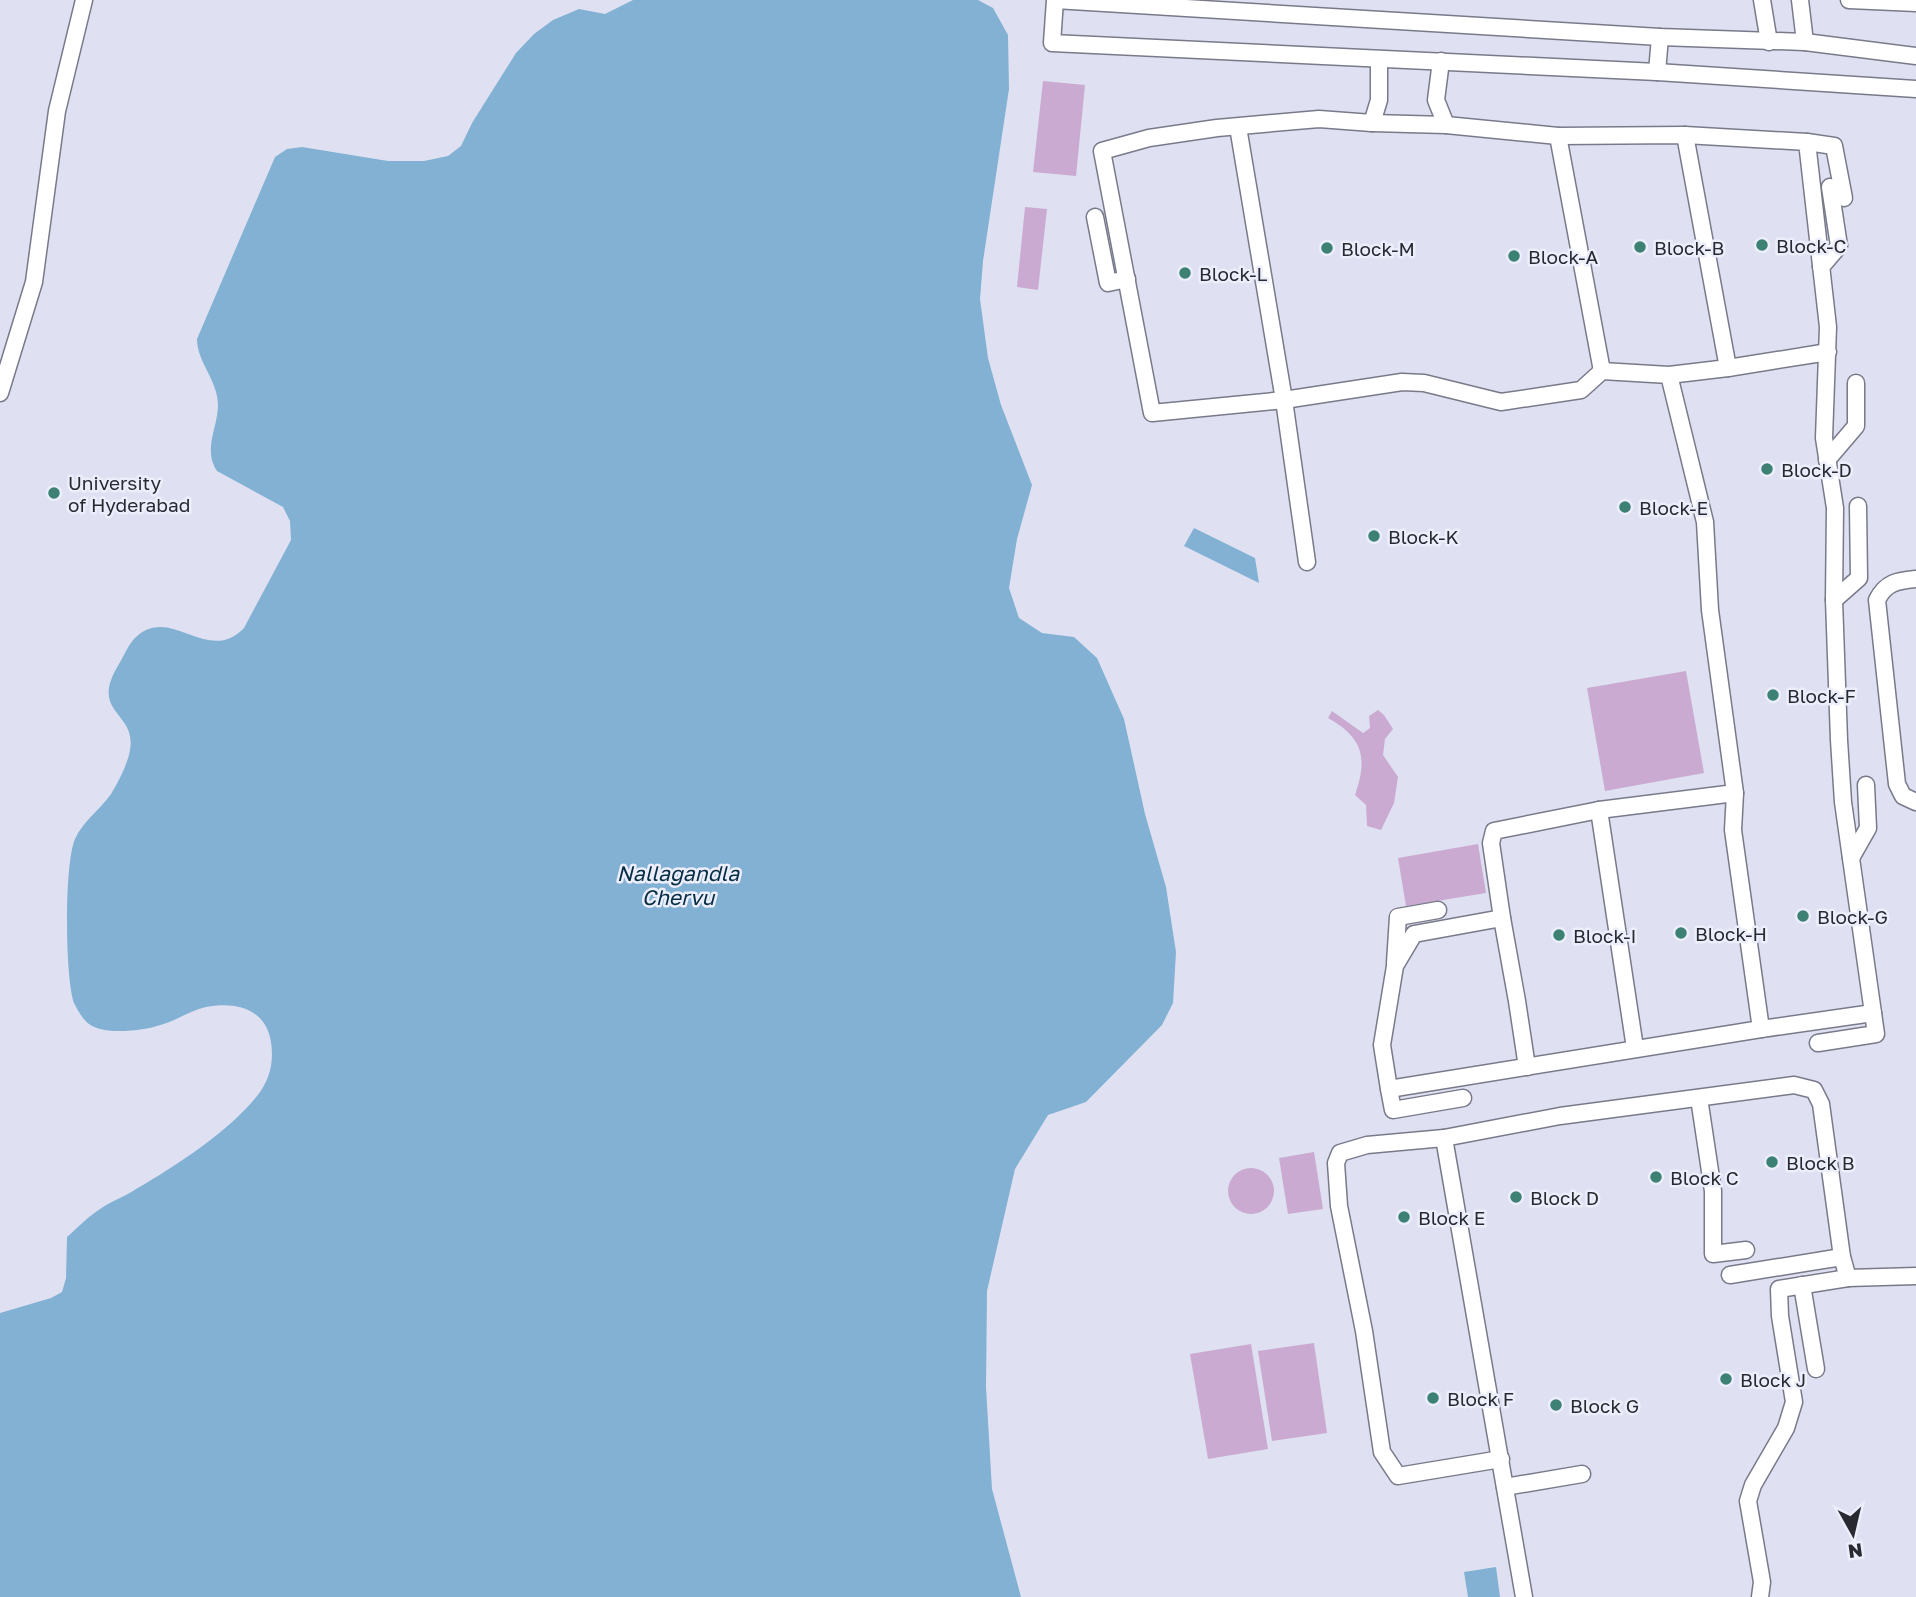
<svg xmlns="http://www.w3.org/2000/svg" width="1916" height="1597" font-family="'Golos Text',sans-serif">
  <rect width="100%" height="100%" fill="#dfe1f2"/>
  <g fill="#caaad1">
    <polygon points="1043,81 1085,85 1076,176 1033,172"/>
    <polygon points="1025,207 1047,209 1038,290 1017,287"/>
    <polygon points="1686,671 1704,773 1605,791 1587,688"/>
    <path d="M 1378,710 L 1384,715 L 1393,729 L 1385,739 L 1383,755 L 1398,777 L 1394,803 L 1381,830 L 1367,826 L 1366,805 L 1355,795 C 1368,757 1363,738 1328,718 L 1332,711 L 1363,733 L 1370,728 L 1369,716 Z"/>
    <polygon points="1478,844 1486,893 1406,906 1398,858"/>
    <polygon points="1314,1152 1323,1209 1288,1214 1279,1158"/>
    <circle cx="1251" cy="1191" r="23"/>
    <polygon points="1314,1343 1327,1433 1272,1441 1258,1351"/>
    <polygon points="1251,1344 1268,1449 1208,1459 1190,1354"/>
  </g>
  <g fill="#82b1d3">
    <path d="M 633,0 L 978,0 L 993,8 L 1008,35 L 1009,89 L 983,261 L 980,299 L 988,358 L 1001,405 L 1032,485 L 1017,539 L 1009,588 L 1019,618 L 1042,633 L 1074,637 L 1097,658 L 1124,719 L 1145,814 L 1166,887 L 1176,952 L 1173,1003 L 1162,1025 L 1086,1102 L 1048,1115 L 1015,1169 L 987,1291 L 986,1387 L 992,1489 L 1021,1597 L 0,1597 L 0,1313 L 51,1298 L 62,1292 L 66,1278 L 67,1237 C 78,1227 90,1215 103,1207 C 114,1200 126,1196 136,1189 C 176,1166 228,1132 257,1096 C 270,1080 274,1062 271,1042 C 266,1009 236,1001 206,1007 C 189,1011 174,1022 157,1026 C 141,1031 103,1035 89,1024 C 83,1020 77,1009 74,1003 C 65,977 64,864 75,839 C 83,821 100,810 111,794 C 118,783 128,763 130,750 C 137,711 88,714 119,664 C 124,656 129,643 136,637 C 171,604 208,666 244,628 L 291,540 L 290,521 L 283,507 L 217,471 C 203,450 217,429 218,407 C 219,381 197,363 197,339 L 275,157 L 287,149 L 302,147 L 388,161 L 424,161 L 448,156 L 461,146 L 472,123 L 516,53 L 534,34 L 553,20 L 579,9 L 605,14 Z"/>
    <polygon points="1194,528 1255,558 1259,583 1184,546"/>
    <polygon points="1496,1567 1500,1597 1468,1597 1464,1572"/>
  </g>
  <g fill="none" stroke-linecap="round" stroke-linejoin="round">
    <defs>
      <g id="street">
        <polyline points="1762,0 1769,42"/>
        <polyline points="1800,0 1805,42"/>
        <polyline points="1849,0 1916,3"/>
        <polyline points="1916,56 1805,42 1660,37 1055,0 1052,43 1657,72 1916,89"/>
        <polyline points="1441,61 1436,100 1446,125"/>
        <polyline points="1657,72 1660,37"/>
        <polyline points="1372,123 1379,100 1379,60"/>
        <polyline points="1238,127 1284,400 1307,562"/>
        <polyline points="1685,135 1728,368"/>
        <polyline points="1558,136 1602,371"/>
        <polyline points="1807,142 1834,146 1844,198"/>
        <polyline points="1095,217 1108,283 1127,279"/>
        <polyline points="1821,267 1839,246 1830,187"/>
        <polyline points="1669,375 1705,522 1710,610 1735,793 1733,830 1761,1029 1873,1013 1843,802 1839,740 1834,600 1835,508 1824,438 1828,327 1807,142 1685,135 1558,136 1446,125 1372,123 1319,119 1217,128 1149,138 1102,151 1152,413 1284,400 1402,382 1424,383 1501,402 1581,390 1602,371 1669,375 1728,368 1828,352"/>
        <polyline points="0,393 34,282 57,111 84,0"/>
        <polyline points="1827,460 1856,426 1856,383"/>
        <path d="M 1916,579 C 1897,581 1886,582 1877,600 L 1897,784 L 1903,796 L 1916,802"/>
        <polyline points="1834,600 1859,578 1858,506"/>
        <polyline points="1735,793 1599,810 1494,831 1491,843 1502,918 1414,934 1395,966 1382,1045 1389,1089 1761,1029"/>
        <polyline points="1599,810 1635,1048"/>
        <polyline points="1851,858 1868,828 1866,785"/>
        <polyline points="1502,918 1517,1001 1527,1067"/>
        <polyline points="1395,963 1398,917 1438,910"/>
        <polyline points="1818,1043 1876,1034 1873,1013"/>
        <polyline points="1389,1089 1393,1110 1463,1098"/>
        <polyline points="1699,1098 1713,1191 1713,1254 1746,1250"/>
        <polyline points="1444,1138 1367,1145 1340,1153 1336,1163 1339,1206 1364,1331 1382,1452 1398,1476 1501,1459"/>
        <polyline points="1730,1275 1842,1257"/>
        <polyline points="1848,1278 1916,1276"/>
        <polyline points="1802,1285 1816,1369"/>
        <polyline points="1505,1487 1582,1474"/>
        <polyline points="1524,1597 1444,1138 1560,1116 1794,1085 1814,1090 1821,1104 1842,1257 1848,1278 1779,1289 1780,1316 1794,1402 1786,1428 1753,1485 1748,1501 1762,1582 1760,1597"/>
      </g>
    </defs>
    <use href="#street" stroke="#787a8a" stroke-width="19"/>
    <use href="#street" stroke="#fff" stroke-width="16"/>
  </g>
  <g fill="#3d8174" stroke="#eceefc" stroke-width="2.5">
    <circle cx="1762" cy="245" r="7"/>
    <circle cx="1640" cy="247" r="7"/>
    <circle cx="1327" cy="248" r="7"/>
    <circle cx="1514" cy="256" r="7"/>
    <circle cx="1185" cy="273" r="7"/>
    <circle cx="1767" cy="469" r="7"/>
    <circle cx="54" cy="493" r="7"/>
    <circle cx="1625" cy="507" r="7"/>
    <circle cx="1374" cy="536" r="7"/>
    <circle cx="1773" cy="695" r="7"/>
    <circle cx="1803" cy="916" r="7"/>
    <circle cx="1681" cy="933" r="7"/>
    <circle cx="1559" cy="935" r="7"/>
    <circle cx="1772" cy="1162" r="7"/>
    <circle cx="1656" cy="1177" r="7"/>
    <circle cx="1516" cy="1197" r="7"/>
    <circle cx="1404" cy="1217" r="7"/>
    <circle cx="1726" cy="1379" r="7"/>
    <circle cx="1433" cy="1398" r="7"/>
    <circle cx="1556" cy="1405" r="7"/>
  </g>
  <g text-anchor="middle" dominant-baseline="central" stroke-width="5" stroke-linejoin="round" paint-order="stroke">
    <g font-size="19" fill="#292a31" stroke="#eceefc" text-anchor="start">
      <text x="1776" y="245">Block-C</text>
      <text x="1654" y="247">Block-B</text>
      <text x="1341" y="248">Block-M</text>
      <text x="1528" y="256">Block-A</text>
      <text x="1199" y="273">Block-L</text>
      <text x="1781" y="469">Block-D</text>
      <text x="68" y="482">University<tspan x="68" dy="22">of Hyderabad</tspan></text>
      <text x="1639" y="507">Block-E</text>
      <text x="1388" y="536">Block-K</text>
      <text x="1787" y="695">Block-F</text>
      <text x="1817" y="916">Block-G</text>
      <text x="1695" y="933">Block-H</text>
      <text x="1573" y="935">Block-I</text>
      <text x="1786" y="1162">Block B</text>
      <text x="1670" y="1177">Block C</text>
      <text x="1530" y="1197">Block D</text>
      <text x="1418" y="1217">Block E</text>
      <text x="1740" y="1379">Block J</text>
      <text x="1447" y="1398">Block F</text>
      <text x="1570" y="1405">Block G</text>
    </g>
    <g font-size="21" font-style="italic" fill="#062e45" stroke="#eceefc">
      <text x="678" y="873">Nallagandla<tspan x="678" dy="24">Chervu</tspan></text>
    </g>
  </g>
  <g transform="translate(1853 1534) rotate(172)" stroke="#eceefc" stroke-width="5" paint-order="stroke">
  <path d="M0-5L12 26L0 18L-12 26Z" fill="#292a31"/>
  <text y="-10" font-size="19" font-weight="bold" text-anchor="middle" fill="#292a31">N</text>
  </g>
</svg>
